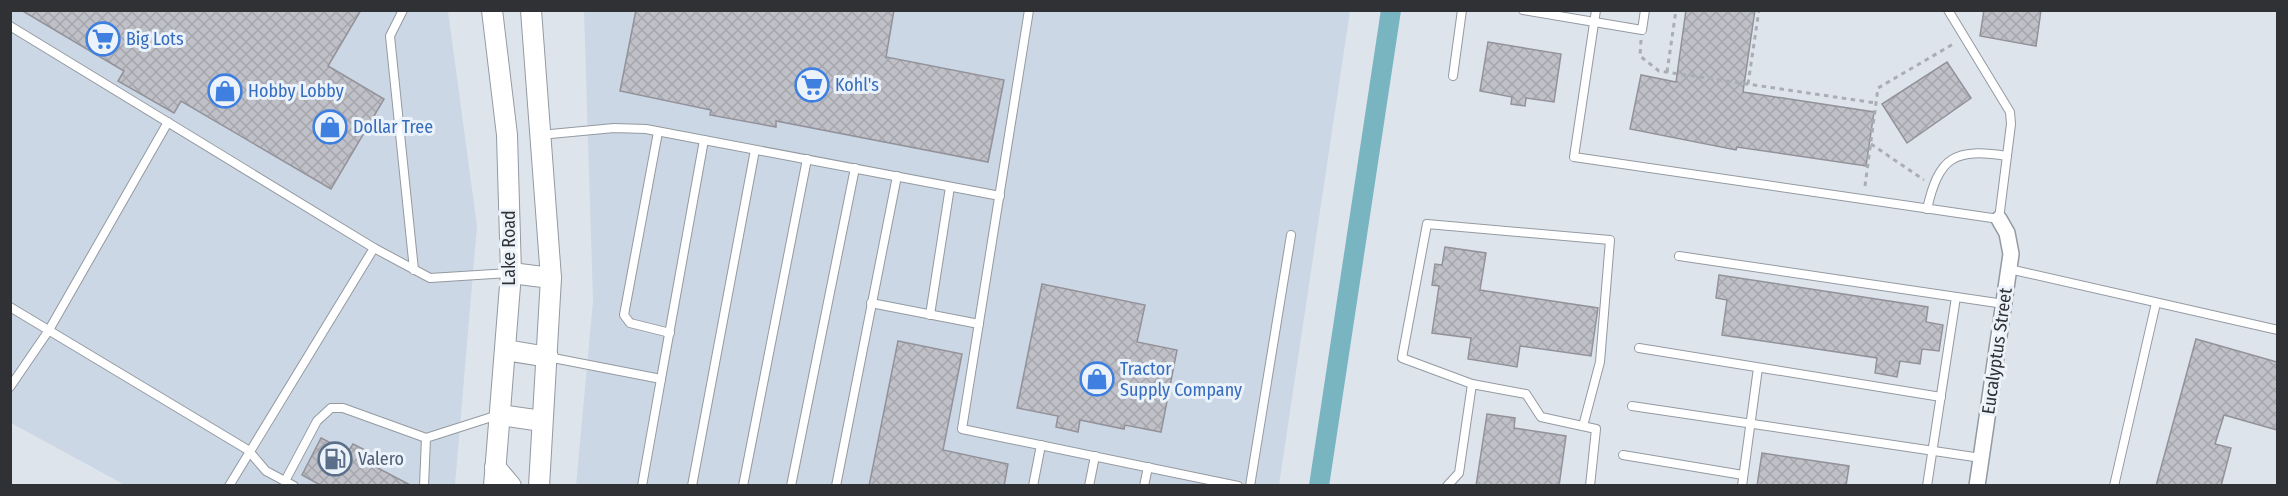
<svg xmlns="http://www.w3.org/2000/svg" width="2288" height="496" font-family="'Fira Sans Condensed',sans-serif">
  <defs>
    <pattern id="building-cross-hatch" width="8" height="8" patternUnits="userSpaceOnUse" patternTransform="scale(1.5)"><rect width="8" height="8" fill="#c0c0c8"/><path d="M0 0l8 8M0 8l8-8" fill="none" stroke="#a5a5ac"/></pattern>
  </defs>
  <rect width="100%" height="100%" fill="#dee4ec"/>
  <g fill="#cbd7e4">
    <polygon points="10,11 448,11 477,226 455,485 125,485 11,423"/>
    <polygon points="584,11 1350,11 1279,485 576,486 593,301"/>
  </g>
  <g fill="none" stroke-linecap="round" stroke-linejoin="round">
    <polyline stroke="#79b5c1" stroke-width="20" points="1319,486 1391,10"/>
  </g>
  <g fill="url(#building-cross-hatch)" stroke="#93929a" stroke-width="1.5">
    <polygon points="21,10 361,10 328,66 384,99 331,189 181,101 174,113 118,81 124,71"/>
    <polygon points="636,10 894,10 886,57 1004,80 988,162 776,121 776,127 710,115 711,110 620,91"/>
    <polygon points="1686,10 1755,10 1743,92 1874,112 1866,166 1737,147 1736,150 1630,129 1641,75 1676,82"/>
    <polygon points="1984,10 2041,10 2036,46 1980,36"/>
    <polygon points="1488,42 1561,54 1554,102 1526,98 1525,106 1511,104 1512,97 1480,91"/>
    <polygon points="1947,62 1971,98 1907,143 1882,104"/>
    <polygon points="1445,247 1486,253 1480,290 1598,308 1591,356 1520,346 1517,367 1468,359 1471,338 1432,333 1439,286 1432,285 1435,264 1442,265"/>
    <polygon points="1719,275 1928,307 1926,322 1943,325 1939,351 1922,349 1920,364 1900,361 1897,377 1875,373 1877,358 1722,335 1727,300 1716,298"/>
    <polygon points="1042,284 1145,305 1137,342 1177,350 1161,432 1125,425 1124,429 1080,420 1078,432 1056,427 1058,416 1017,408"/>
    <polygon points="2196,339 2277,362 2277,430 2224,415 2215,444 2231,448 2221,486 2156,486"/>
    <polygon points="898,341 962,354 943,450 1008,464 1004,486 869,486"/>
    <polygon points="1487,414 1515,418 1514,428 1566,436 1559,486 1476,486"/>
    <polygon points="321,438 348,452 353,444 377,456 372,465 412,486 322,486 302,475"/>
    <polygon points="1762,453 1849,466 1846,486 1757,486"/>
  </g>
  <g fill="none" stroke-linecap="round" stroke-linejoin="round">
    <defs>
      <g id="lane">
        <polyline points="403,10 390,36 414,270"/>
        <polyline points="1029,10 962,429 1238,486"/>
        <polyline points="1523,10 1642,30 1645,10"/>
        <polyline points="1596,10 1574,157 1999,219 2011,124 2010,112 1948,10"/>
        <polyline points="10,26 374,248 430,278 509,273"/>
        <polyline points="1453,76 1462,10"/>
        <polyline points="658,132 624,315 630,323 670,333"/>
        <polyline points="540,135 614,128 646,129 1000,196"/>
        <path d="M 1927,209 C 1939,156 1955,148 2007,156"/>
        <polyline points="1679,256 2004,304"/>
        <polyline points="2009,269 2278,330"/>
        <polyline points="871,303 979,324"/>
        <polyline points="10,307 248,450 266,471 294,486"/>
        <polyline points="930,315 950,187"/>
        <polyline points="1639,348 1941,397"/>
        <polyline points="548,357 661,379 642,486"/>
        <polyline points="661,379 704,140"/>
        <polyline points="1472,384 1402,358 1427,224 1610,240 1600,362 1583,426"/>
        <polyline points="10,387 49,330 168,122"/>
        <polyline points="1632,406 1981,458"/>
        <polyline points="1623,455 1743,475"/>
        <polyline points="285,481 317,421 331,408 343,408 426,438"/>
        <polyline points="229,486 374,248"/>
        <polyline points="424,486 426,438 498,415"/>
        <polyline points="692,486 755,150"/>
        <polyline points="743,486 807,159"/>
        <polyline points="791,486 855,168"/>
        <polyline points="836,486 897,176"/>
        <polyline points="1033,486 1041,445"/>
        <polyline points="1089,486 1095,456"/>
        <polyline points="1144,486 1148,467"/>
        <polyline points="1250,486 1291,235"/>
        <polyline points="1447,486 1459,473 1472,384 1526,394 1541,417 1596,429 1590,486"/>
        <polyline points="1742,486 1758,368"/>
        <polyline points="1927,486 1956,297"/>
        <polyline points="2114,486 2156,303"/>
      </g>
      <polyline id="street" points="1977,486 2011,254 2007,233 1999,219"/>
      <g id="secondary">
        <polyline points="492,10 507,135 511,273 494,486"/>
        <polyline points="531,10 551,278 539,486"/>
        <polyline points="511,273 551,278"/>
        <polyline points="505,350 548,357"/>
        <polyline points="500,415 542,421"/>
        <polyline points="495,467 511,486"/>
      </g>
    </defs>
    <use href="#lane" stroke="#949aa1" stroke-width="10"/>
    <use href="#street" stroke="#949aa1" stroke-width="18"/>
    <use href="#secondary" stroke="#949aa1" stroke-width="22"/>
    <g stroke="#a9aeb4" stroke-width="3" stroke-dasharray="4.5 4.5" stroke-linecap="butt">
      <polyline points="1641,40 1640,56 1659,71 1876,103"/>
      <polyline points="1667,72 1676,10"/>
      <polyline points="1748,84 1759,10"/>
      <polyline points="1871,144 1924,180"/>
      <polyline points="1865,186 1878,88 1955,43"/>
    </g>
    <use href="#lane" stroke="#fff" stroke-width="8"/>
    <use href="#street" stroke="#fff" stroke-width="15"/>
    <use href="#secondary" stroke="#fff" stroke-width="20"/>
  </g>
  <defs>
    <symbol id="supermarket-ring" viewBox="-11 -11 22 22"><circle r="9.5" fill="#ebf2f9" stroke="#3f7fe0" stroke-width="1.5"/><path d="M-6-5.5h2.5l.6 2H6L4.5 2H-2.5L-4.4-4H-6ZM-1.5 3.2a1.3 1.3 0 1 0 .1 0ZM3 3.2a1.3 1.3 0 1 0 .1 0Z" fill="#3f7fe0"/></symbol>
    <symbol id="shop-ring" viewBox="-11 -11 22 22"><circle r="9.5" fill="#ebf2f9" stroke="#3f7fe0" stroke-width="1.5"/><path d="M-5-2.5h2.3a2.7 3.5 0 0 1 5.4 0H5L5.5 6h-11ZM-1.5-2.5h3a1.5 2.3 0 0 0-3 0Z" fill="#3f7fe0"/></symbol>
    <symbol id="fuel-ring" viewBox="-11 -11 22 22"><circle r="9.5" fill="#ebf2f9" stroke="#5c6f8a" stroke-width="1.5"/><path d="M-5.5-6h7V0h2V4h1.3V-2.5L3-4.5l.8-.8L6-3V5H2.5V1h-1V6h-7ZM-4.2-4.7v3.2H.2V-4.7Z" fill="#5c6f8a"/></symbol>
  </defs>
  <g fill-rule="evenodd">
    <use href="#supermarket-ring" x="84" y="20" width="38" height="38"/>
    <use href="#supermarket-ring" x="793" y="66" width="38" height="38"/>
    <use href="#shop-ring" x="206" y="72" width="38" height="38"/>
    <use href="#shop-ring" x="311" y="108" width="38" height="38"/>
    <use href="#shop-ring" x="1078" y="360" width="38" height="38"/>
    <use href="#fuel-ring" x="316" y="440" width="38" height="38"/>
  </g>
  <g text-anchor="middle" dominant-baseline="central" stroke-width="6" stroke-linejoin="round" paint-order="stroke">
    <g font-size="18" fill="#366cbe" stroke="#ebf2f9" text-anchor="start">
      <text x="126" y="39">Big Lots</text>
      <text x="835" y="85">Kohl's</text>
      <text x="248" y="91">Hobby Lobby</text>
      <text x="353" y="127">Dollar Tree</text>
      <text x="1120" y="369">Tractor<tspan x="1120" dy="21">Supply Company</tspan></text>
    </g>
    <g font-size="18" fill="#2f3134" stroke="#ebf2f9">
      <text transform="translate(509 248) rotate(-90)">Lake Road</text>
      <text transform="translate(1997 351) rotate(-82)">Eucalyptus Street</text>
    </g>
    <g font-size="18" fill="#4e5e75" stroke="#ebf2f9" text-anchor="start">
      <text x="358" y="459">Valero</text>
    </g>
  </g>
  <rect width="2288" height="496" fill="none" stroke="#2f3134" stroke-width="24"/>
</svg>
